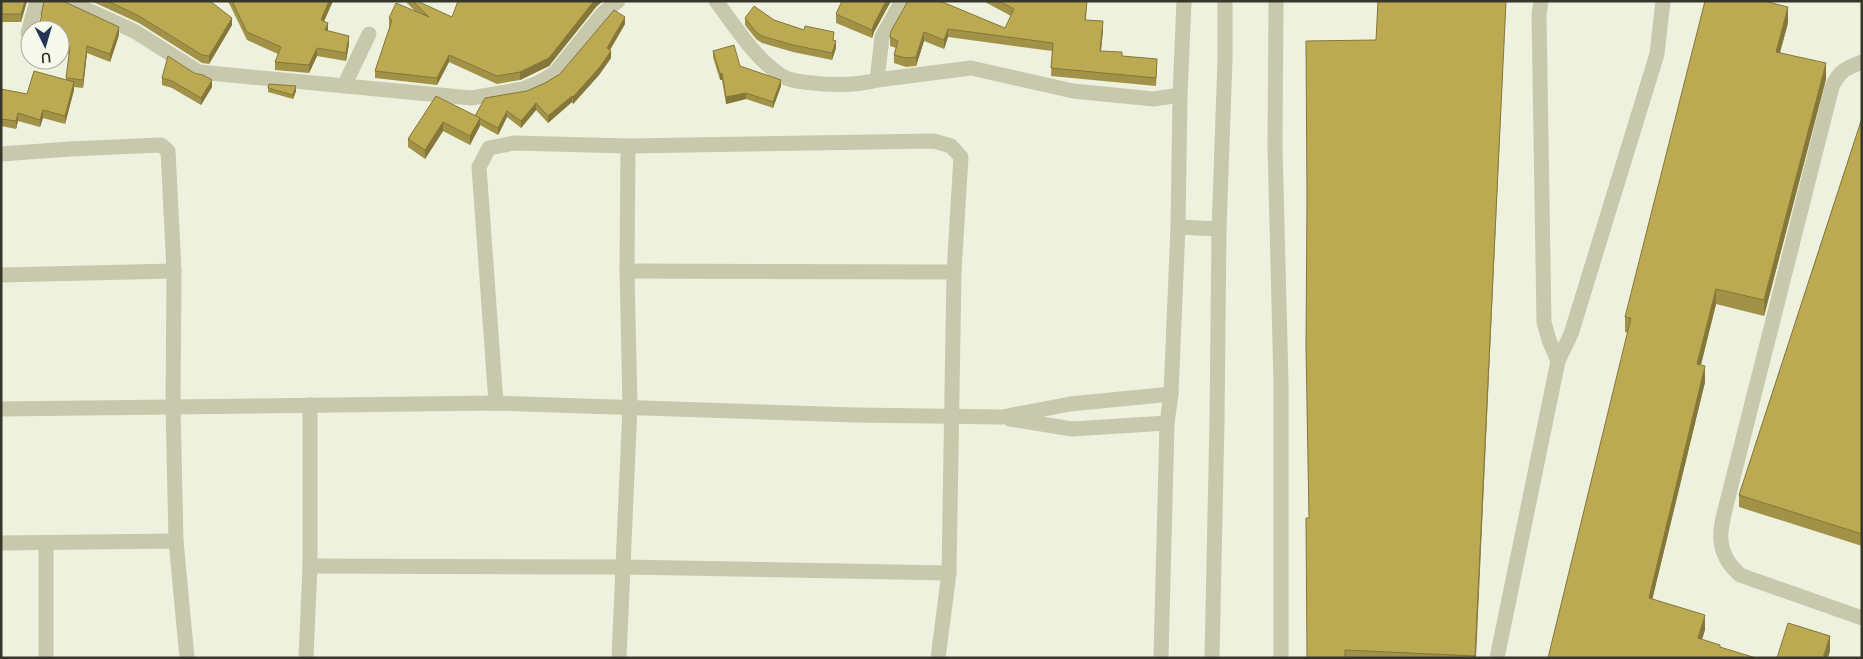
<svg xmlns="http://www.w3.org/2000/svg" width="1863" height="659" font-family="Mulish,sans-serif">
  <rect width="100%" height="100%" fill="#eff1df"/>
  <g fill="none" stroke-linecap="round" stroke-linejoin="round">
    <g stroke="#c7c8ac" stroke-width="15">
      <polyline points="68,1 134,31 199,72 471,98 523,89 540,82 555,73 603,13 618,1"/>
      <path d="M 716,1 C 735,26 755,59 782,76 C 791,82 813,83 824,84 C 842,85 860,85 877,80 L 971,68 L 1073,91 L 1154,99 L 1180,95"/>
      <polyline points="1276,1 1275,147 1281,382 1281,656 1280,658"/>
      <polyline points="1541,1 1539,15 1544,322 1549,340 1558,361"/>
      <polyline points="28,33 37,1"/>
      <path d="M 1862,62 C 1846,68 1839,71 1832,87 L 1730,490 C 1722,524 1710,548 1740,575 L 1862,618"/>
      <polyline points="877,80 882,37 902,1"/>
      <polyline points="344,86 369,34"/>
      <polyline points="1,154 70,149 161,145 168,151 174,271 173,406 176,541 187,658"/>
      <polyline points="1178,227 1219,229"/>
      <polyline points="627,271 954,272"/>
      <polyline points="1,275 174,271"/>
      <polyline points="496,403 479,167 489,148 514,143 628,146 934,141 951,146 961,157 954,272 949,573 938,658"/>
      <polyline points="1,409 496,403 855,415 1002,417 1070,404 1171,394"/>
      <polyline points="1010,419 1072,429 1167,423"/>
      <polyline points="1,543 176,541"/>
      <polyline points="310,566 624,567 949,573"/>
      <polyline points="46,658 46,544"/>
      <polyline points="306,658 310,566 310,405"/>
      <polyline points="619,658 630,406 627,271 628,146"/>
      <polyline points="1161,658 1167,423 1171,394 1178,227 1180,95 1184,1"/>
      <polyline points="1212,658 1217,421 1219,229 1225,60 1225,1"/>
      <polyline points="1497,658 1558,361 1571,334 1657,54 1663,1"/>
    </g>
  </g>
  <g fill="#a29247">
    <polygon points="1,1 27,1 21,22 1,22"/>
    <polygon points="91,1 210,1 232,25 209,64 202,63 139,23"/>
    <polygon points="228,1 333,1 324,21 328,31 349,44 346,61 317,56 309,73 275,70 275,62 278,54 247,40"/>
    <polygon points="405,1 419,1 418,2 452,17 596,7 549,66 520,80 497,84 449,62 437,85 375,78 375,71 390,27 389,26 389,18 415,11"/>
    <polygon points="891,1 874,32 872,38 836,23 836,14"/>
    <polygon points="908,1 1005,28 1011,16 985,2 985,1 1087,1 1086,20 1103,30 1101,51 1122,56 1157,68 1156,86 1051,76 1052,51 948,37 944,49 924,41 916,66 906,67 894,63 894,55 896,48 890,46 890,37"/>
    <polygon points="41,15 119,35 110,62 87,53 83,88 74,87 74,90 65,124 43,118 40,127 18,121 16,129 1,126 1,89 27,94 66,80 69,54 60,51 60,30 41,19"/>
    <polygon points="745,18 774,20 834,40 836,48 832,60 793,52 762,43 756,39 745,25"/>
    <polygon points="1788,23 1780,52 1826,79 1764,316 1716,304 1701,365 1705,382 1652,599 1705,630 1548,658 1628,333 1625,332 1625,317"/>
    <polygon points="625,24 610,50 611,58 599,75 573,104 572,102 548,123 536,110 521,128 507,117 498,135 480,125 470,145 443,131 425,159 408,147 408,139 436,96 475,116 527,91 545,83 560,74"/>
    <polygon points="1376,40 1476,658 1307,658 1309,518"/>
    <polygon points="713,51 740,66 781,86 773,108 746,99 726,104 722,80 720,80 713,57"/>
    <polygon points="162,78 212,87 201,105 172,88 162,85"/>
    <polygon points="268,88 296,91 293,99 268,92"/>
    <polygon points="1862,118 1862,546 1739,507 1739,495"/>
  </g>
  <g fill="#847739">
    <polygon points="25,1 27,1 21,22 21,14"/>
    <polygon points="329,1 333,1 321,28 321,20"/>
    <polygon points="594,1 603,1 596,7 549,66 520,80 520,72"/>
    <polygon points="886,1 891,1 874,32 872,38 872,30 874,24"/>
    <polygon points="1506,1 1476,658 1475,658"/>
    <polygon points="1788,7 1788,23 1776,67 1776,52"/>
    <polygon points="625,17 625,24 607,55 607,48"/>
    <polygon points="232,18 232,25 209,64 209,56"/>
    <polygon points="1103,21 1103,30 1100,59 1100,51"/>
    <polygon points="328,23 328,31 325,30"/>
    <polygon points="119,27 119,35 110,62 110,54"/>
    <polygon points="948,29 948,37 944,49 944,40"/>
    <polygon points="924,32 924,41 916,66 916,57"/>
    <polygon points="349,36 349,44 346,61 346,53"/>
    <polygon points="836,41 836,48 832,60 832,53"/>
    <polygon points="87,46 87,53 83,88 83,80"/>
    <polygon points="317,48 317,56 309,73 309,65"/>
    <polygon points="611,51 611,58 599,75 573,104 573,97"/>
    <polygon points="449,55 449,62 437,85 437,78"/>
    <polygon points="1826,63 1826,79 1764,316 1764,300"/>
    <polygon points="722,73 722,80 720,80 720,74"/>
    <polygon points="212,80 212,87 201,105 201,98"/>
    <polygon points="781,80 781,86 773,108 773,102"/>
    <polygon points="74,82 74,90 65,124 65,116"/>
    <polygon points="296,86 296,91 293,99 293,95"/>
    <polygon points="746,93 746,99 726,104 726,97"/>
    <polygon points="572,96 572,102 548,123 548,116"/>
    <polygon points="536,103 536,110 521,128 521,121"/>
    <polygon points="43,110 43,118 40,127 40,120"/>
    <polygon points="507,111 507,117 498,135 498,128"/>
    <polygon points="18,113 18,121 16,129 16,121"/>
    <polygon points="480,118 480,126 470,145 470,136"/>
    <polygon points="443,122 443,131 425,159 425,150"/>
    <polygon points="1716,289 1716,304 1697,380 1697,364"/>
    <polygon points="1705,366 1705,382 1649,613 1649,598"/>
    <polygon points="1705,615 1705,630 1698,653 1698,638"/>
    <polygon points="1830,636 1830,651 1828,658 1823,658"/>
  </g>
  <g fill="#bcaa52" stroke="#847739">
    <polygon points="1,1 25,1 21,14 1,14"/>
    <polygon points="44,1 63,1 119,27 110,54 87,46 83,80 66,78 70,47 60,43 60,30 37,30 42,15 41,15"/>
    <polygon points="108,1 210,1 232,18 209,56 202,55 139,16"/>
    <polygon points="232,1 329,1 321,20 328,23 325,30 349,36 346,53 317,48 309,65 275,62 281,47 247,32"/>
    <polygon points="413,1 417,1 452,17 458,1 594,1 549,58 520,72 497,76 449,55 437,78 375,71 392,20 389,18 396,3 429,17"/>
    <polygon points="842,1 886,1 874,24 872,30 836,14"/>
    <polygon points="908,1 940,1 1005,28 1014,9 999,1 1087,1 1085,20 1103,21 1100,51 1122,52 1122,56 1157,59 1156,78 1051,68 1053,43 948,29 944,40 924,32 916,57 906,58 894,55 898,41 890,37 891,31"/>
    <polygon points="1378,1 1506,1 1475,656 1345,650 1345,658 1307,658 1306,518 1309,518 1306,347 1307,198 1306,41 1376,40"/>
    <polygon points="1705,1 1764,1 1788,7 1776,52 1826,63 1764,300 1716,289 1697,364 1705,366 1649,598 1705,615 1698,638 1720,645 1720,647 1756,658 1548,658 1631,318 1625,317"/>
    <polygon points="754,6 774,20 804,30 805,26 834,32 833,40 836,41 832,53 793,45 762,36 756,32 745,18"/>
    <polygon points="614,10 625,17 607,48 611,51 599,68 573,97 572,96 548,116 536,103 521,121 507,111 498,128 475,116 485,98 527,91 545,83 560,74"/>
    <polygon points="734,45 740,66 781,80 773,102 746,93 726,97 722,73 720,74 713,51"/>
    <polygon points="168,56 194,73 203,75 212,80 201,98 172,81 162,78"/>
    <polygon points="34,71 74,82 65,116 43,110 40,120 18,113 16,121 1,119 1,89 27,94"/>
    <polygon points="269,84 296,86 293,95 268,88"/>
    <polygon points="436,96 480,118 470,136 443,122 425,150 408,139"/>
    <polygon points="1862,118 1862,534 1739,495"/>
    <polygon points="1788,623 1830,636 1823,658 1777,658"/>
  </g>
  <rect width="1863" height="659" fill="none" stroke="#37362a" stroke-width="5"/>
  <g transform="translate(45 45) rotate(175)"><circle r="24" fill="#f7f9ec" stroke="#aaab9e"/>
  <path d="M0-4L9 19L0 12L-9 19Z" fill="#233455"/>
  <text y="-8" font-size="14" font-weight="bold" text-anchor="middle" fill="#37362a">U</text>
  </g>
</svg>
